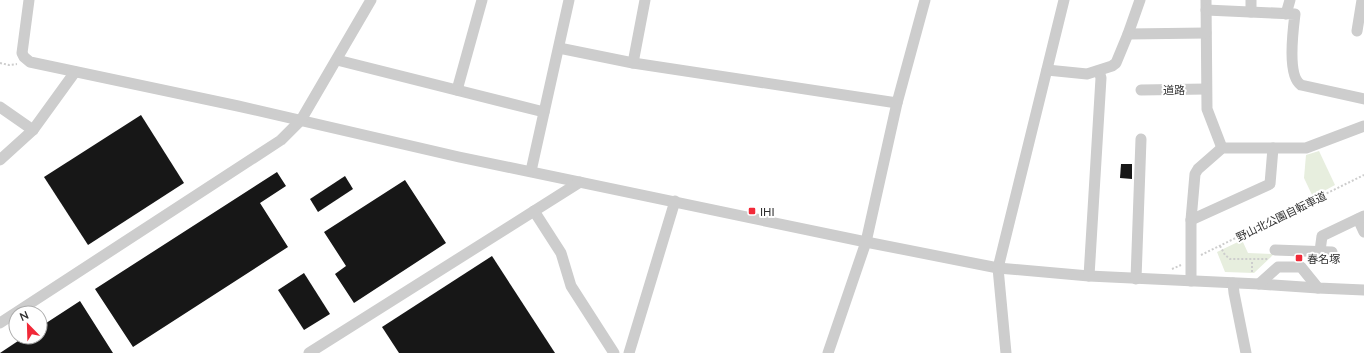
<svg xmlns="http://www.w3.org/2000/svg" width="1364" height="353" font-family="Lato,'Noto Sans JP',sans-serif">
  <rect width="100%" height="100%" fill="#fff"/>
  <g fill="#e7eede">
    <polygon points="1319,151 1335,185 1313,197 1304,178 1306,155"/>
    <polygon points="1242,240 1248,253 1274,254 1254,273 1225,272 1217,252"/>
  </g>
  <g fill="#171717">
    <polygon points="141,115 184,183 88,245 44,177"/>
    <polygon points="1121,164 1132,164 1132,179 1120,178"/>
    <polygon points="277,172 286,186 260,203 288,247 133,347 95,289"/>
    <polygon points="345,176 353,189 318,212 310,199"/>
    <polygon points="405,180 446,243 354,303 335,274 346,266 324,232"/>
    <polygon points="492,256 555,353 399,353 382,327"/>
    <polygon points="304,273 330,314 304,330 278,290"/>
    <polygon points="80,301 113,353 0,353 24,337 40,337 40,327"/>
  </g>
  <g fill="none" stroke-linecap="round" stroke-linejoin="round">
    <g stroke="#cdcdcd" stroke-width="2" stroke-dasharray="2 2" stroke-linecap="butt">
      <polyline points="0,63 9,65 17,64"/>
      <polyline points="1220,246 1225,255 1230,259 1269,259"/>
      <polyline points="1201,255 1364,175"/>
      <polyline points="1172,269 1181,265"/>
      <polyline points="1252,272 1252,260"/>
    </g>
    <g stroke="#cdcdcd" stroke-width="11">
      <polyline points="29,0 22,53 24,57 30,62 238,106 459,157 866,242 998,268 1089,276 1259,284 1318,288 1364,290"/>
      <polyline points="1206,0 1207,109 1222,148"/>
      <path d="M 1206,10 L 1295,14 C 1293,30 1287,76 1301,85 L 1364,99"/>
      <polyline points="1251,12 1251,0"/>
      <polyline points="1286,14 1290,0"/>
      <polyline points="1357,31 1362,0"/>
      <polyline points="1128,34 1206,33"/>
      <polyline points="559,48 633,63 897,103"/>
      <polyline points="337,60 544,112"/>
      <polyline points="633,63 645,0"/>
      <polyline points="1047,70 1087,74 1112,66 1116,63 1128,34 1140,0"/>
      <polyline points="457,90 482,0"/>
      <polyline points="1141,90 1206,89"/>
      <polyline points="0,107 33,130"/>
      <polyline points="0,160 33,130 75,72"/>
      <polyline points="531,171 569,0"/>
      <polyline points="534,211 561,253 571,286 614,353"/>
      <polyline points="1358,219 1364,232"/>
      <polyline points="1191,220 1270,184 1273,148"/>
      <polyline points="1275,250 1332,252"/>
      <polyline points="1320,251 1322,236 1364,216"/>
      <polyline points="1089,276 1101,78 1099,71"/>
      <polyline points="1136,279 1141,139"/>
      <polyline points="1191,281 1191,220 1195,174 1198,169 1222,148 1306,148 1364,126"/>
      <polyline points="1233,283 1234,293 1246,353"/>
      <polyline points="1259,284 1278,267 1301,267 1318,288"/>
      <polyline points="0,323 281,140 301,120 371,0"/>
      <polyline points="309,353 580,182"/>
      <polyline points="629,353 675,201"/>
      <polyline points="828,353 866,242 897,103 925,0"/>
      <polyline points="1006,353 998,268 1064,0"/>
    </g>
  </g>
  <g fill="#f12938" stroke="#fff" stroke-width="1.5">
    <rect x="748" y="207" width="8" height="8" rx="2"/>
    <rect x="1295" y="254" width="8" height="8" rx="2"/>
  </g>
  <g text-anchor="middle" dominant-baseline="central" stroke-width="4" stroke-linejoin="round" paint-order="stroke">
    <g font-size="11" fill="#303030" stroke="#fff">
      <text x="1174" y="89">道路</text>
      <text transform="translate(1281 216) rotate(-26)">野山北公園自転車道</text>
    </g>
    <g font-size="11" fill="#303030" stroke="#fff" text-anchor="start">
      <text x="760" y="211">IHI</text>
      <text x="1307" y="258">春名塚</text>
    </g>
  </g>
  <g transform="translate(28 325) rotate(337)"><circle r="19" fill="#ffffff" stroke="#acacac"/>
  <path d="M0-3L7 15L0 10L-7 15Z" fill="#f12938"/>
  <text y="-6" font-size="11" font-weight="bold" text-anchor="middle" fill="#303030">N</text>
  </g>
</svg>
